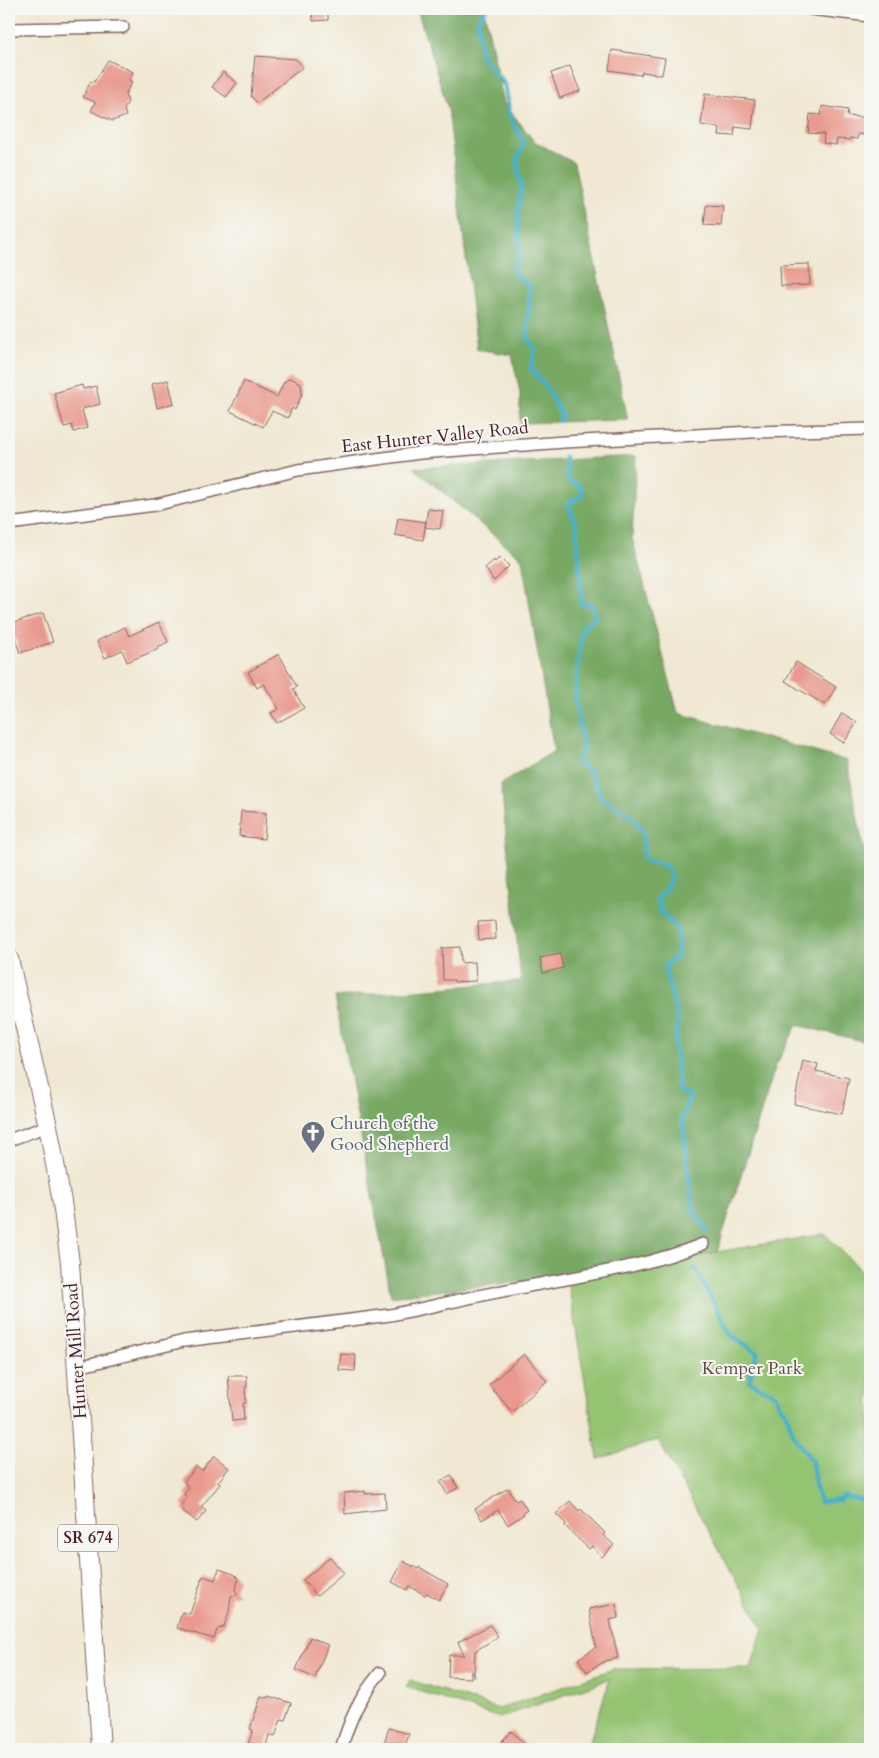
<svg xmlns="http://www.w3.org/2000/svg" width="879" height="1758" font-family="Cardo,serif">
  <rect width="100%" height="100%" fill="#f6f6f2"/>
  <filter id="ink" filterUnits="userSpaceOnUse"><feTurbulence type="fractalNoise" baseFrequency=".02" numOctaves="2"/><feDisplacementMap in="SourceGraphic" scale="10" xChannelSelector="R" yChannelSelector="G"/><feConvolveMatrix kernelMatrix="1 2 1 2 8 2 1 2 1" color-interpolation-filters="sRGB"/></filter>
  <filter id="wash" filterUnits="userSpaceOnUse"><feTurbulence type="fractalNoise" baseFrequency=".0096" numOctaves="4" result="noise"/><feDisplacementMap in="SourceGraphic" scale="20" xChannelSelector="R" yChannelSelector="G"/><feGaussianBlur stdDeviation="1.12" result="paint"/><feColorMatrix in="noise" values="0 0 0 0 0 0 0 0 0 0 0 0 0 0 0 0 0 1.4 0 .05"/><feComposite in="paint" operator="in"/></filter>
  <g filter="url(#wash)">
    <rect width="100%" height="100%" fill="#f0e8d2"/>
    <polygon fill="#94c372" stroke="#6f714e" points="825,1234 870,1279 870,1749 587,1749 610,1679 500,1718 406,1687 410,1680 499,1709 613,1669 751,1668 763,1629 658,1440 598,1459 567,1277"/>
    <g fill="#77a964" stroke="#606448">
      <polygon points="417,9 484,9 504,103 534,141 574,163 628,420 520,423 520,393 512,355 477,349 448,109"/>
      <polygon points="636,456 632,538 678,713 847,761 870,884 870,1043 797,1025 776,1065 717,1252 567,1277 391,1296 335,997 521,981 501,784 554,751 522,559 414,468"/>
    </g>
    <g fill="none" stroke-linecap="round" stroke-linejoin="round">
      <g stroke="#49b1c8" stroke-width="4.5">
        <polyline points="486,9 478,20 481,55 505,85 510,116 524,143 517,160 521,186 518,214 520,259 514,264 515,275 530,286 527,337 535,350 531,369 546,387 562,416 559,421"/>
        <polyline points="565,457 567,479 581,487 582,496 568,503 576,524 581,583 581,604 591,604 596,616 582,628 575,697 583,749 577,761 591,773 601,798 630,815 643,832 644,860 665,865 671,876 667,888 657,899 661,912 677,928 678,955 664,966 678,1018 675,1046 679,1091 690,1096 682,1118 693,1209 707,1231"/>
        <polyline points="695,1268 731,1335 757,1352 749,1381 776,1395 780,1406 785,1410 794,1436 812,1462 815,1484 820,1502 840,1500 843,1496 869,1502 870,1512 867,1522 870,1524"/>
      </g>
    </g>
    <g id="blocks">
      <g fill="#e9998d">
        <polygon points="312,9 328,9 328,20 313,21"/>
        <polygon points="612,50 665,58 662,75 642,72 641,75 609,70"/>
        <polygon points="255,56 296,59 303,67 257,103 251,96"/>
        <polygon points="108,60 133,72 129,80 132,82 125,95 128,101 124,110 126,116 112,121 91,111 95,102 83,97 91,81 94,82"/>
        <polygon points="570,66 580,91 560,98 551,73"/>
        <polygon points="223,72 237,83 226,97 212,87"/>
        <polygon points="705,94 755,100 752,129 735,127 734,136 719,135 720,128 701,125"/>
        <polygon points="822,106 848,110 847,116 870,118 870,135 858,134 857,139 850,138 850,140 837,139 836,145 823,143 824,134 808,133 810,114 821,115"/>
        <polygon points="706,205 723,206 721,226 704,225"/>
        <polygon points="809,264 810,285 781,286 780,265"/>
        <polygon points="290,378 301,383 302,394 295,410 292,408 288,418 272,411 263,427 230,411 244,381 277,397 284,382"/>
        <polygon points="168,380 174,403 157,408 152,384"/>
        <polygon points="82,385 83,389 96,386 100,404 82,409 87,428 74,432 72,425 64,427 54,393"/>
        <polygon points="428,509 443,511 440,529 425,527"/>
        <polygon points="398,518 426,522 423,540 395,535"/>
        <polygon points="500,557 509,566 494,581 485,568 494,560 495,562"/>
        <polygon points="43,613 53,642 20,653 14,635 9,637 9,624"/>
        <polygon points="159,622 168,642 158,647 159,649 127,662 122,650 105,658 97,641 125,627 129,636"/>
        <polygon points="279,654 297,687 293,689 304,708 277,723 271,713 279,709 264,684 257,688 248,672"/>
        <polygon points="796,662 836,687 825,705 785,681"/>
        <polygon points="842,713 857,722 844,743 830,734"/>
        <polygon points="241,811 266,813 264,839 239,836"/>
        <polygon points="495,921 496,939 479,940 478,922"/>
        <polygon points="460,947 461,963 475,962 476,981 454,982 454,980 443,980 442,948"/>
        <polygon points="560,954 563,968 543,973 540,958"/>
        <polygon points="803,1060 818,1064 816,1071 849,1078 842,1114 794,1104"/>
        <polygon points="341,1354 356,1355 355,1371 339,1370"/>
        <polygon points="524,1354 547,1381 512,1412 489,1385"/>
        <polygon points="228,1376 247,1376 247,1387 245,1387 246,1403 243,1403 244,1420 232,1421"/>
        <polygon points="214,1456 229,1468 218,1482 220,1484 201,1507 206,1511 197,1522 182,1510 184,1507 181,1505 187,1497 184,1494 189,1488 184,1482 196,1467 202,1471"/>
        <polygon points="451,1475 458,1488 447,1494 440,1481"/>
        <polygon points="508,1488 516,1501 520,1499 527,1510 523,1513 524,1514 508,1525 498,1510 482,1520 475,1509"/>
        <polygon points="365,1491 365,1494 385,1493 386,1509 345,1514 344,1493"/>
        <polygon points="570,1501 579,1511 581,1509 605,1533 603,1535 614,1545 602,1557 592,1546 589,1549 565,1526 566,1524 556,1514"/>
        <polygon points="330,1557 344,1573 317,1596 303,1580"/>
        <polygon points="403,1561 418,1569 419,1567 448,1584 439,1600 427,1593 425,1595 409,1586 407,1590 392,1582"/>
        <polygon points="219,1569 234,1574 239,1579 235,1590 238,1594 231,1596 229,1612 224,1626 217,1630 214,1639 177,1628 182,1612 190,1614 203,1576 215,1580"/>
        <polygon points="616,1604 618,1618 610,1620 618,1658 605,1661 587,1672 578,1659 596,1647 589,1609"/>
        <polygon points="490,1625 498,1637 475,1651 474,1677 471,1671 471,1678 448,1677 449,1655 464,1655 458,1642"/>
        <polygon points="310,1637 328,1645 315,1678 296,1670"/>
        <polygon points="261,1696 268,1698 268,1696 291,1703 285,1720 281,1719 275,1737 269,1735 265,1749 248,1744 253,1730 250,1729"/>
        <polygon points="389,1728 409,1734 404,1749 382,1749"/>
        <polygon points="511,1731 530,1749 495,1749"/>
      </g>
    </g>
  </g>
  <g filter="url(#ink)">
    <use href="#blocks" fill-opacity="0" stroke="#846565" stroke-width="1"/>
    <g fill="none" stroke-linecap="round" stroke-linejoin="round">
      <defs>
        <g id="minor">
          <polyline points="810,9 870,16"/>
          <polyline points="9,29 123,27"/>
          <polyline points="9,524 155,505 298,470 420,453 564,442 752,432 870,429"/>
          <polyline points="9,1140 48,1126"/>
          <path d="M 78,1367 L 184,1341 L 390,1315 C 435,1306 479,1295 524,1287 C 585,1275 645,1267 703,1244"/>
          <path d="M 341,1749 C 350,1719 359,1698 380,1673"/>
        </g>
        <polyline id="primary" points="9,959 48,1126 62,1202 70,1263 101,1749"/>
      </defs>
      <use href="#minor" stroke="#846565" stroke-width="14"/>
      <use href="#primary" stroke="#846565" stroke-width="20"/>
      <use href="#minor" stroke="#fff" stroke-width="11"/>
      <use href="#primary" stroke="#fff" stroke-width="18"/>
    </g>
  </g>
  <defs>
    <symbol id="church-pin" viewBox="-11 -11 22 30"><path d="M0 17L-7.5 6A9.5 9.5 0 1 1 7.5 6Z" fill="#6b7280" stroke="#f6f6f2"/><path d="M-1.2-6h2.4v3.5h3.3v2.4h-3.3V6h-2.4V-.1h-3.3v-2.4h3.3Z" fill="#fff"/></symbol>
  </defs>
  <g fill-rule="evenodd">
    <use href="#church-pin" x="299" y="1119" width="28" height="38"/>
  </g>
  <g text-anchor="middle" dominant-baseline="central" stroke-width="4" stroke-linejoin="round" paint-order="stroke">
    <rect fill="#f6f6f2" stroke="#7e6067" stroke-width="1" x="58" y="1524.5" width="60" height="27" rx="4"/>
    <g font-size="16" font-weight="bold" fill="#4a1f2b">
      <text x="88" y="1538">SR 674</text>
    </g>
    <g font-size="18" fill="#4a1f2b" stroke="#f6f6f2">
      <text transform="translate(435 437) rotate(-6)">East Hunter Valley Road</text>
      <text transform="translate(76 1351) rotate(-94)">Hunter Mill Road</text>
    </g>
    <g font-size="18" fill="#5b616d" stroke="#f6f6f2" text-anchor="start">
      <text x="330" y="1123">Church of the<tspan x="330" dy="21">Good Shepherd</tspan></text>
    </g>
    <g font-size="18" fill="#605040" stroke="#f6f6f2">
      <text x="752" y="1368">Kemper Park</text>
    </g>
  </g>
  <rect width="879" height="1758" fill="none" stroke="#f6f6f2" stroke-width="30"/>
</svg>
